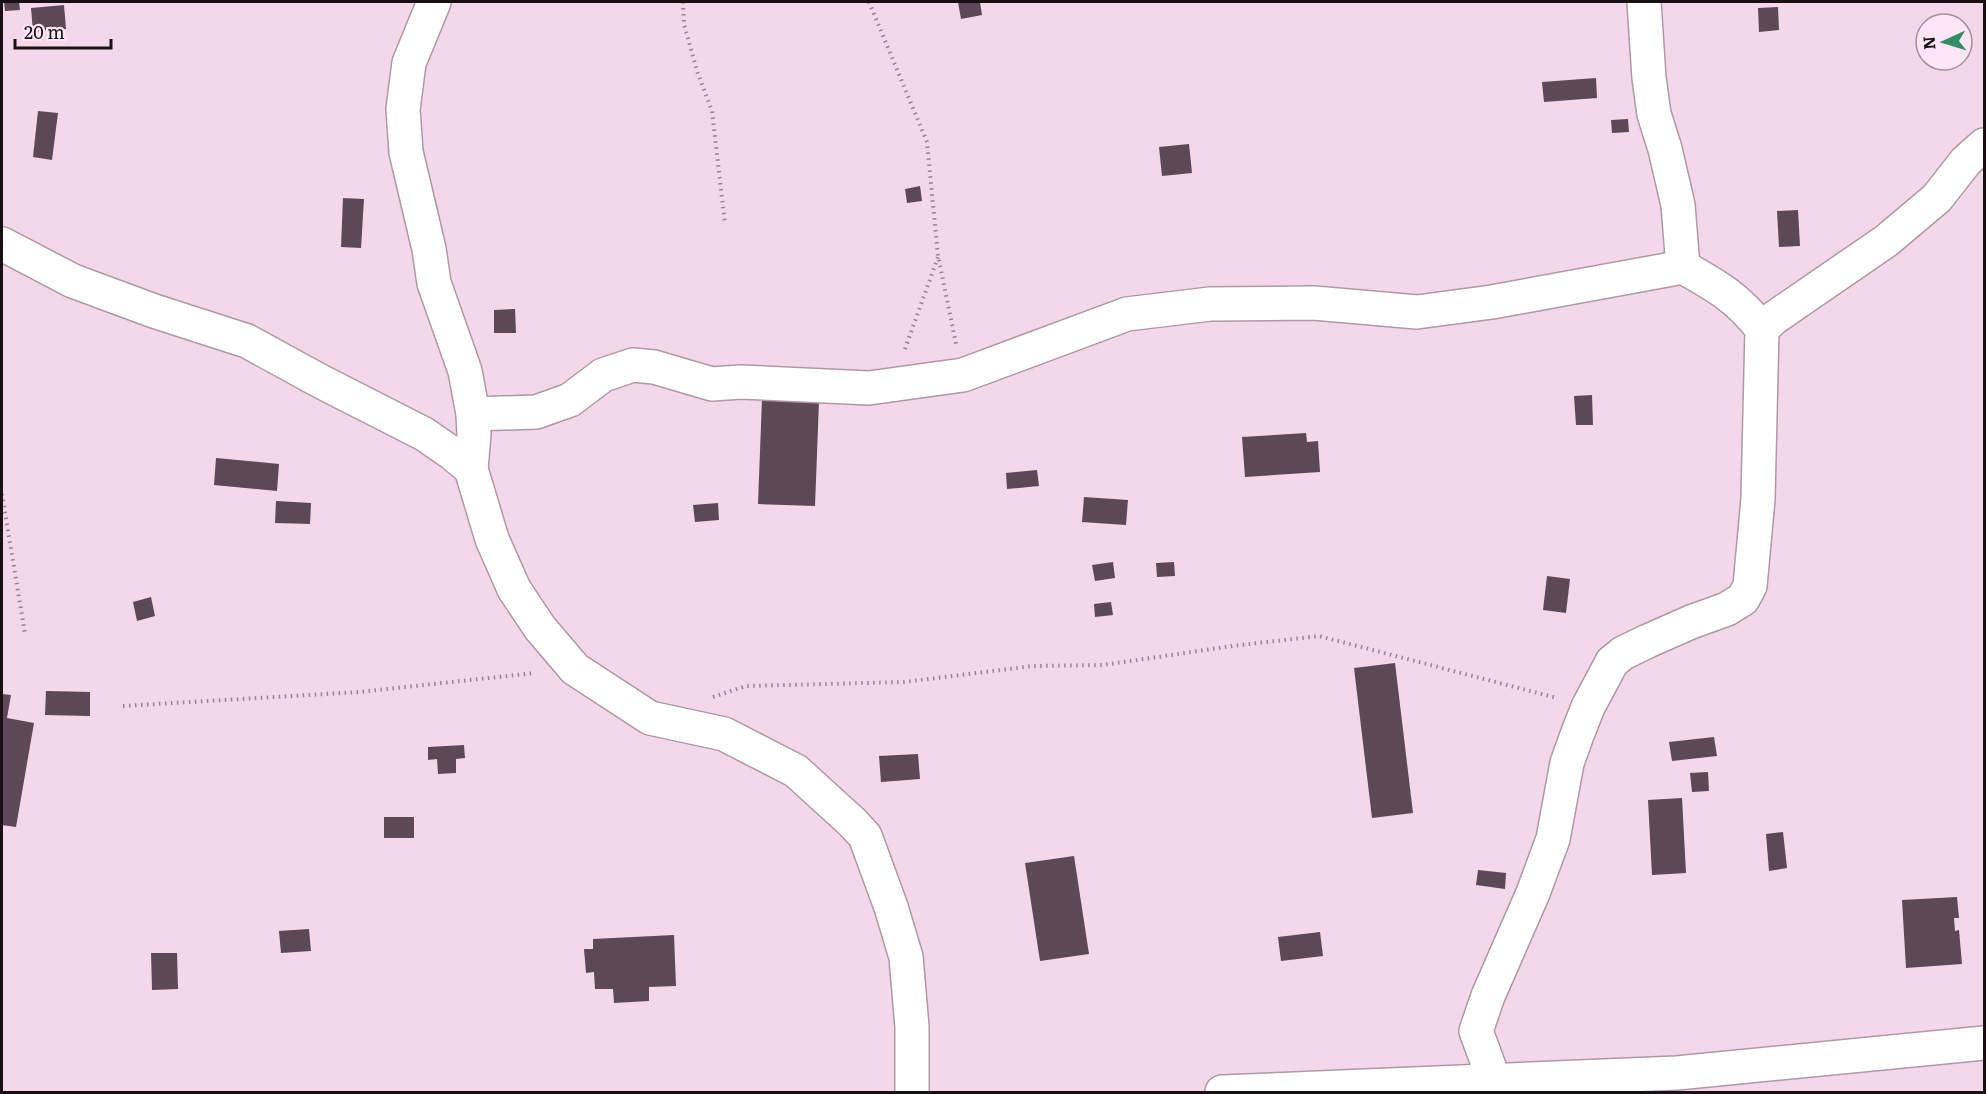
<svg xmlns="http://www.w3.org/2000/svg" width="1986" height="1094" font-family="Literata,serif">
  <rect width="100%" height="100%" fill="#f2d8e8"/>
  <g fill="#5d4855">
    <polygon points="4,2 19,2 20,10 5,11"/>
    <polygon points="958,2 980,2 982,15 961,19"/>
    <polygon points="64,5 66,29 33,32 31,8"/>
    <polygon points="1778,7 1779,30 1759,32 1758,8"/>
    <polygon points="1596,78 1597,98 1544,102 1542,82"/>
    <polygon points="38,111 58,113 52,160 33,157"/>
    <polygon points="1628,119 1629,132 1612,133 1611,120"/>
    <polygon points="1189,144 1192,173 1162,176 1159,147"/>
    <polygon points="920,186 922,201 907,203 905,189"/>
    <polygon points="343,198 364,199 361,248 341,247"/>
    <polygon points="1798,210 1800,246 1779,247 1777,211"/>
    <polygon points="515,309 516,333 494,333 494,310"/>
    <polygon points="1592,395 1593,425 1576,425 1574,396"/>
    <polygon points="762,399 819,401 815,506 758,504"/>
    <polygon points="1306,433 1307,442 1318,441 1320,472 1245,477 1242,437"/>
    <polygon points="216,458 279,464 277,491 214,485"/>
    <polygon points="1037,470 1039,486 1007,489 1006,473"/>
    <polygon points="1084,497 1128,500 1126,525 1082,522"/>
    <polygon points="276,501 311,503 310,524 275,523"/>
    <polygon points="718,503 719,520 695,522 693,505"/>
    <polygon points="1113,562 1115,578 1095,581 1092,565"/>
    <polygon points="1174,562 1175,576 1157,577 1156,563"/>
    <polygon points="1547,576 1570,579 1566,613 1543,610"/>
    <polygon points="151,597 155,616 137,621 133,602"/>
    <polygon points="1111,602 1113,615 1095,617 1094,604"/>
    <polygon points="1395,663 1413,813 1372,818 1354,668"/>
    <polygon points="46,691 90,692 90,716 45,715"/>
    <polygon points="2,694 11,695 7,718 34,723 16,827 2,825"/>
    <polygon points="1714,737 1717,756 1672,761 1669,742"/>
    <polygon points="464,745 465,758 456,759 456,773 438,774 437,759 428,760 428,747"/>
    <polygon points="918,754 920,779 881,782 879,756"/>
    <polygon points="1708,772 1709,791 1692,792 1690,773"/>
    <polygon points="1682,798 1686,873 1652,875 1648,800"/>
    <rect x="384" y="817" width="30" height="21"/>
    <polygon points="1783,832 1787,868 1769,871 1766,834"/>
    <polygon points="1074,856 1089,954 1040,961 1025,863"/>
    <polygon points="1478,870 1506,873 1505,889 1476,885"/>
    <polygon points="1957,897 1959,918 1954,918 1955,931 1959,930 1962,964 1906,968 1902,900"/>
    <polygon points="309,929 311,951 281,953 279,931"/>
    <polygon points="1320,932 1323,956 1281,961 1278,937"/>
    <polygon points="674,935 676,986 649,987 649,1001 614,1003 613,989 595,989 594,972 586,973 584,949 593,949 593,939"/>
    <polygon points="151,953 177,953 178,989 152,990"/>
  </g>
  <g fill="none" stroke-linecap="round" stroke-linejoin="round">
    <defs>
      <g id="minor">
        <polyline points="434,2 409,63 403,109 406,152 429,249 434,283 465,371 473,414 474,434 471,469"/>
        <polyline points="2,244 73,281 154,311 247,341 320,381 424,434 453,454 471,469 492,539 514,589 540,628 575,669 650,718 724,734 796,771 852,822 865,836 891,907 906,957 912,1027 912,1092"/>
        <polyline points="1762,329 1774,318 1886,241 1937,198 1966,161 1984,145"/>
        <polyline points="473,414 536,412 570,400 603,375 633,365 654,367 712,384 741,382 869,388 963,375 1127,314 1210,304 1314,303 1417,312 1492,302 1683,267"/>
        <path d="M 1494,1080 L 1476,1031 L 1488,996 L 1533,893 L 1553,839 L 1567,763 L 1577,735 L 1588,707 L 1612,662 L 1623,653 L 1648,641 L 1691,622 L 1727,609 L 1743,599 L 1750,586 L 1758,499 L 1762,329 C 1738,298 1717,286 1683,267 L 1678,205 L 1665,149 L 1654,114 L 1649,78 L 1644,2"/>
        <polyline points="1222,1092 1677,1073 1984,1043"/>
      </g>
    </defs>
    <use href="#minor" stroke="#b098a7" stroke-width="36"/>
    <g stroke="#978490" stroke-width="4" stroke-dasharray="1.5 4.5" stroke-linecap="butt">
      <polyline points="683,2 684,24 697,71 712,111 725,224"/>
      <polyline points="869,2 927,142 938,256 956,344"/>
      <polyline points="905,349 938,257"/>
      <polyline points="2,494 25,634"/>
      <polyline points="713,697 746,686 904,682 1033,666 1103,665 1232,646 1319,636 1557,698"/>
      <polyline points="123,706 359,692 535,673"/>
    </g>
    <use href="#minor" stroke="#fff" stroke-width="33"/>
  </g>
  <rect width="1986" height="1094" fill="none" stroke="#181015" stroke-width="6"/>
  <g transform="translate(1944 42) rotate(266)"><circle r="28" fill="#ffe5f5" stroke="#a3909b" stroke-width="1.5"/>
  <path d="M0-4.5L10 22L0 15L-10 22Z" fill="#338e64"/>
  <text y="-9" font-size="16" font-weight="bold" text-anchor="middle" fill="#181015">N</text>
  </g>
  <path d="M15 39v9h96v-9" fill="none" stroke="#181015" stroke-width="3"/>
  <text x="24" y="39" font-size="18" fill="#181015" stroke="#ffe5f5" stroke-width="4.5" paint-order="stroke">20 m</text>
</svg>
